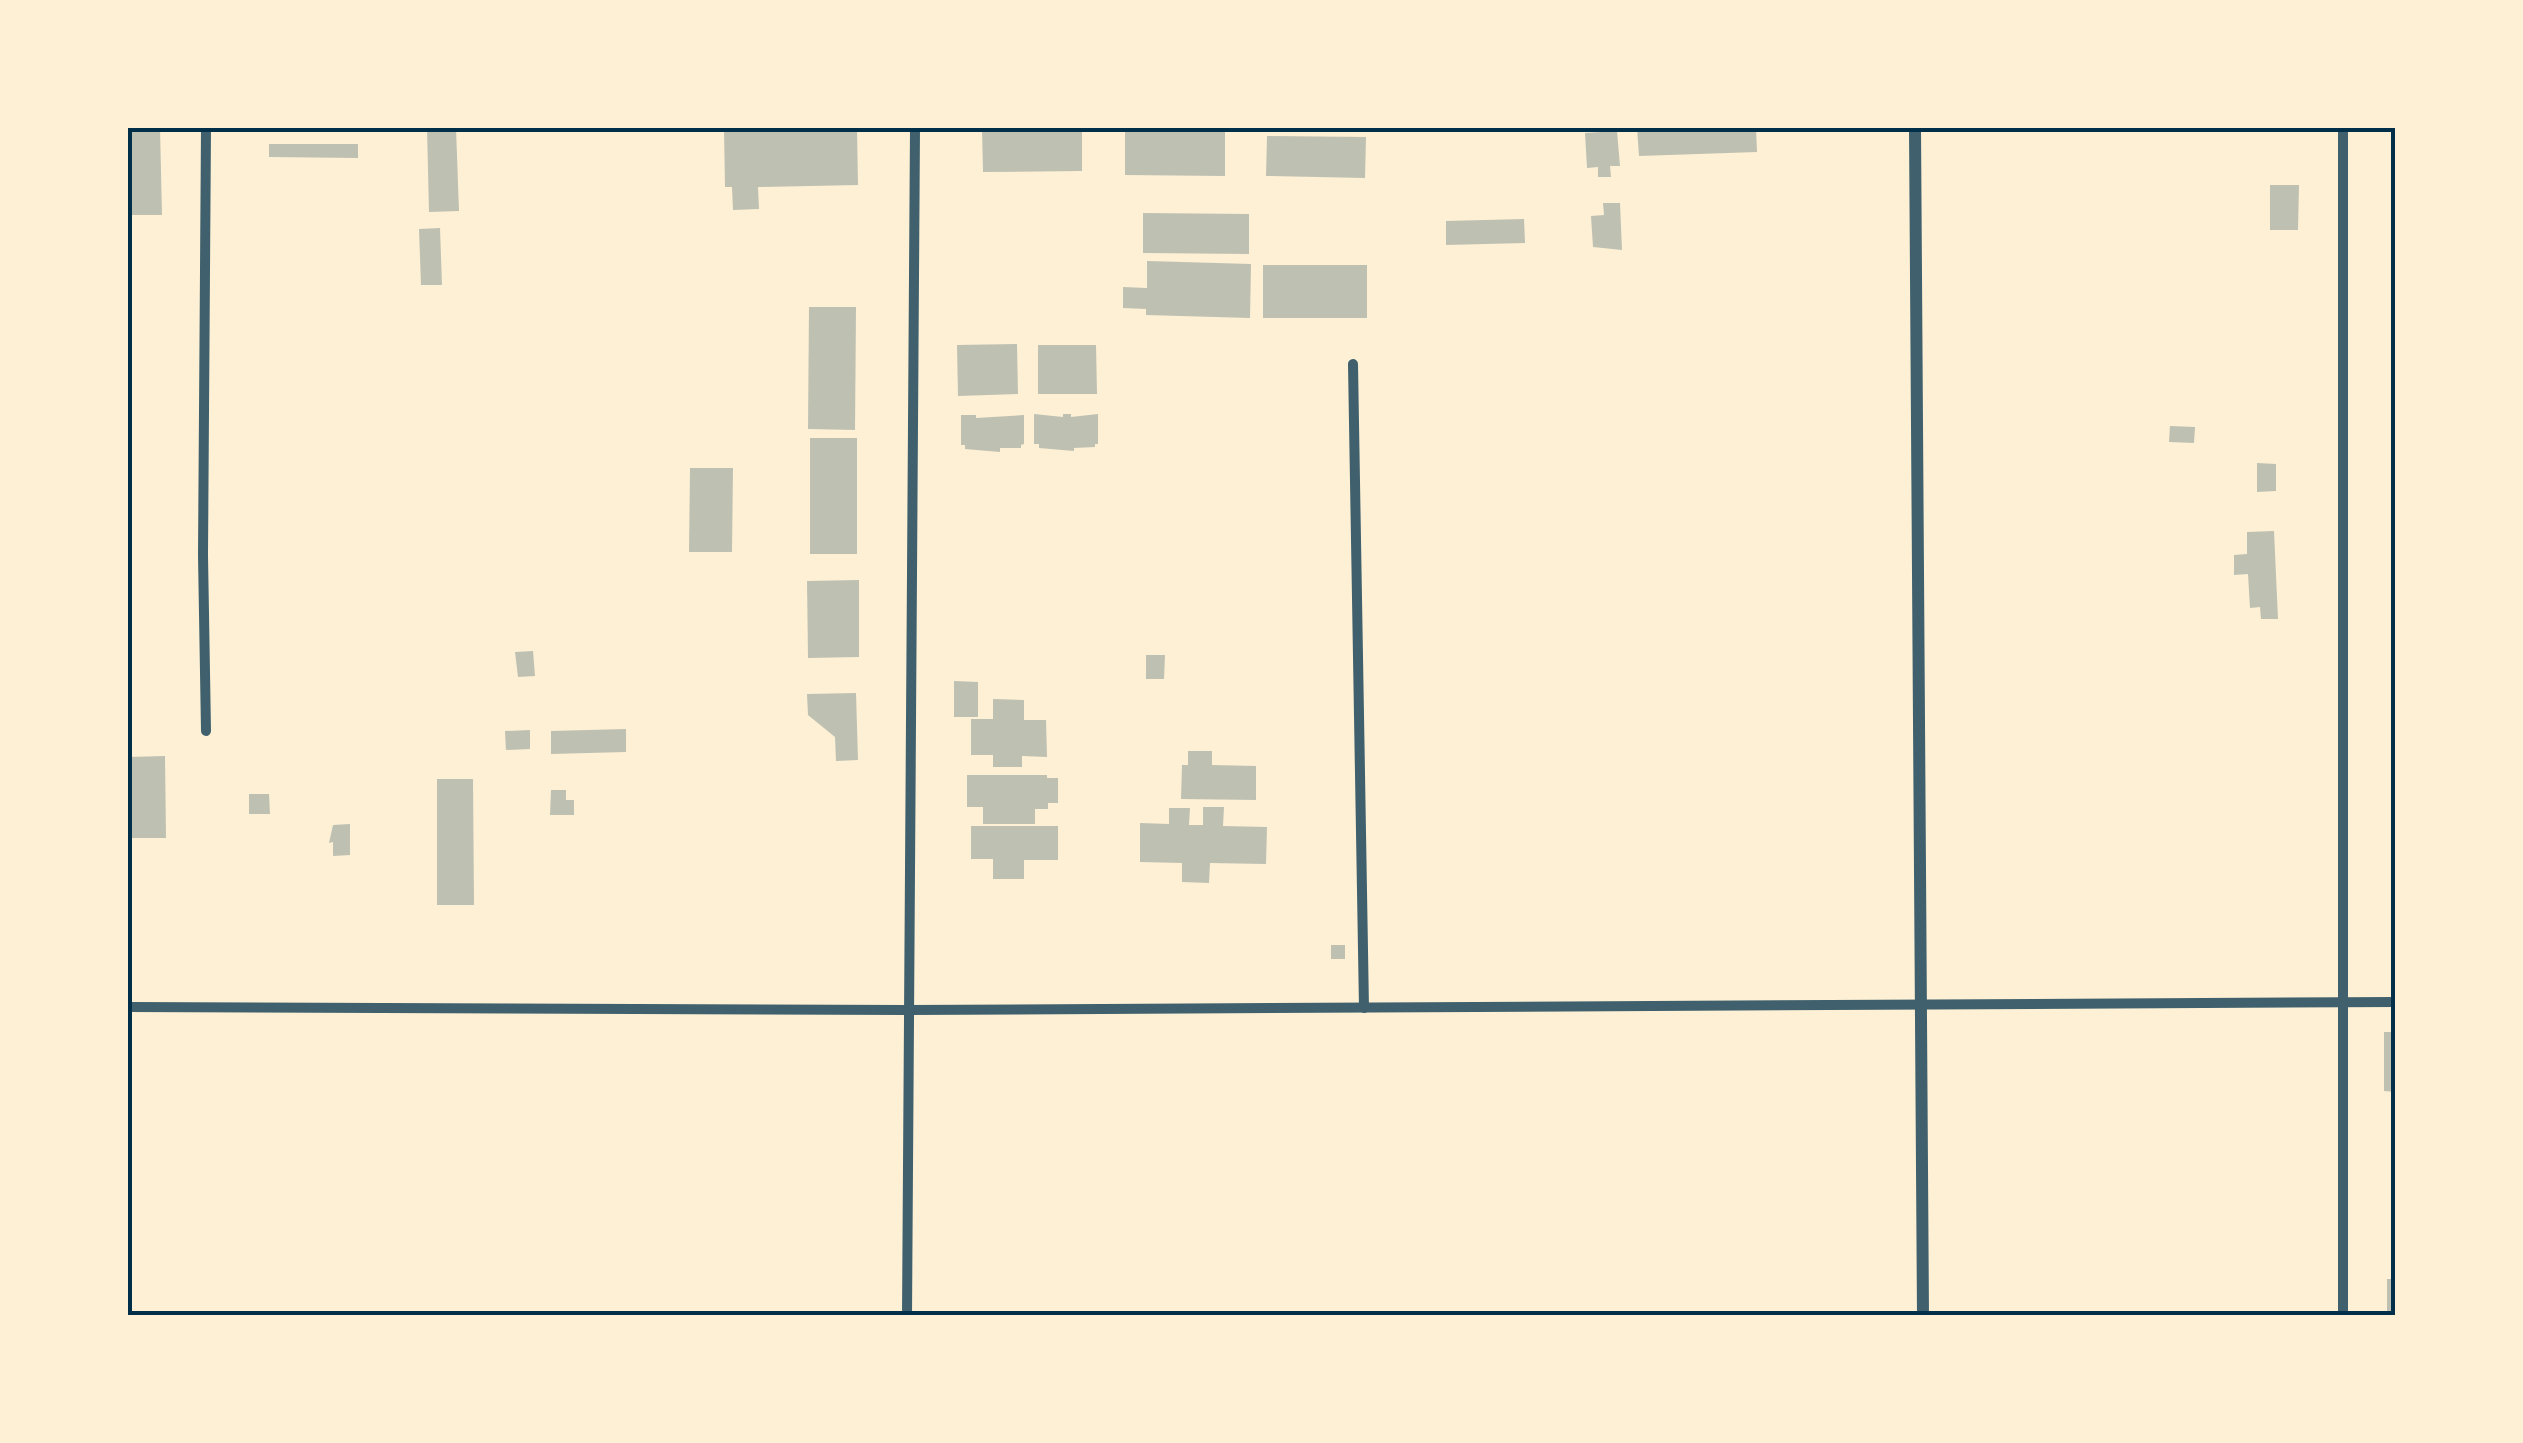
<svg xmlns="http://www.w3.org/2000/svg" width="2523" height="1443" font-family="Bitter,serif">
  <rect width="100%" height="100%" fill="#fdf0d5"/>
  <g fill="#bec0b2">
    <polygon points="128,128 160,128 162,215 128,215"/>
    <polygon points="427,128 456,128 459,211 429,212"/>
    <polygon points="724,128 857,128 858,185 758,187 759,209 733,210 732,187 725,187"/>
    <polygon points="982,128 1082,128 1082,171 983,172"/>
    <polygon points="1637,128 1756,128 1757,152 1639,156"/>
    <polygon points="1125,131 1225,132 1225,176 1125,175"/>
    <polygon points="1617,131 1620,166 1610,166 1611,177 1598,177 1598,167 1587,168 1585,133"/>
    <polygon points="1267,136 1366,137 1365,178 1266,176"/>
    <polygon points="269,144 358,144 358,158 269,157"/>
    <polygon points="2270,185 2299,185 2298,230 2270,230"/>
    <polygon points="1603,203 1620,203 1622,250 1593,247 1591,216 1604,215"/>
    <polygon points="1143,213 1249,214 1249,254 1143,253"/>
    <polygon points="1524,219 1525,243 1446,245 1446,221"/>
    <polygon points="440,228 442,285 421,285 419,229"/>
    <polygon points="1147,261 1251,264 1250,318 1146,315 1146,309 1123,308 1123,287 1147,288"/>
    <rect x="1263" y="265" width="104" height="53"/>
    <polygon points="809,307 856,307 855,430 808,429"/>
    <polygon points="1017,344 1018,394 958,396 957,345"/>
    <polygon points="1038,345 1096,345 1097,394 1038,394"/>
    <polygon points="1034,414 1063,417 1063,414 1071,414 1071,417 1098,414 1098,444 1095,444 1095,447 1074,448 1074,451 1039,448 1039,444 1034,444"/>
    <polygon points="961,415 976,415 976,418 1024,415 1024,444 1021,445 1021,448 1000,448 1000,452 965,449 965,445 961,445"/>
    <polygon points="2170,426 2195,427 2194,443 2169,442"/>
    <rect x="810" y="438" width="47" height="116"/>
    <polygon points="2257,463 2276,464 2276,491 2257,492"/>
    <polygon points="690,468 733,468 732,552 689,552"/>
    <polygon points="2274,531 2278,619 2261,619 2260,607 2250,608 2248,574 2234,575 2234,555 2247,554 2247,532"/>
    <polygon points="859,580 859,657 808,658 807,581"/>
    <polygon points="533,651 535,676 518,677 515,652"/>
    <polygon points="1146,655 1165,655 1164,679 1146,679"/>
    <polygon points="954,681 978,682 978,717 954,717"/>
    <polygon points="856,693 858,760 836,761 835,737 808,715 807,694"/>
    <polygon points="993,699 1024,700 1024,720 1046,720 1047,757 1022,756 1022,767 993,767 993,755 971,755 971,719 993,719"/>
    <polygon points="626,729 626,752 551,754 551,731"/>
    <polygon points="530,730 530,749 506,750 505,731"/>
    <polygon points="1188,751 1212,751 1212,765 1256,766 1256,800 1181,799 1182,765 1188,765"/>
    <polygon points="165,756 166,838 128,838 128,757"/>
    <polygon points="967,775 1047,775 1047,778 1058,778 1058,803 1048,803 1048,809 1035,809 1035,824 983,824 983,807 967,807"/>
    <polygon points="437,779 473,779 474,905 437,905"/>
    <polygon points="551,790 566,790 566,800 574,800 574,815 550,815"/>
    <polygon points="249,794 269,794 270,814 249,814"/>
    <polygon points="1203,807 1224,807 1223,826 1267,827 1266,864 1210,863 1209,883 1182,882 1182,863 1140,862 1140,823 1169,824 1169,808 1190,808 1189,825 1203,825"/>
    <polygon points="350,824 350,855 333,856 333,842 329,843 333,825"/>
    <polygon points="971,826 1058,826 1058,860 1024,860 1024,879 993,879 993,859 971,859"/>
    <rect x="1331" y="945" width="14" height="14"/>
    <polygon points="2384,1032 2396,1032 2396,1092 2384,1091"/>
    <rect x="2387" y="1279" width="9" height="37"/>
  </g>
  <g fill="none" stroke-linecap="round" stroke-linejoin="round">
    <g stroke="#3f606c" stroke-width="10">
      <polyline points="1353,364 1364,1008"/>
      <polyline points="206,731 203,555 206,128"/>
      <polyline points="128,1007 908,1010 2396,1002"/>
      <polyline points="907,1316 915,128"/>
      <polyline points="2343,1316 2343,128"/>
    </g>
    <polyline stroke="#3f606c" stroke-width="12" points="1915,128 1923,1316"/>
  </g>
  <rect width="2523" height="1443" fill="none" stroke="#fdf0d5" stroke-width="260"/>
  <rect x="130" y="130" width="2263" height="1183" fill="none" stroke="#003049" stroke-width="4"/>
</svg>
